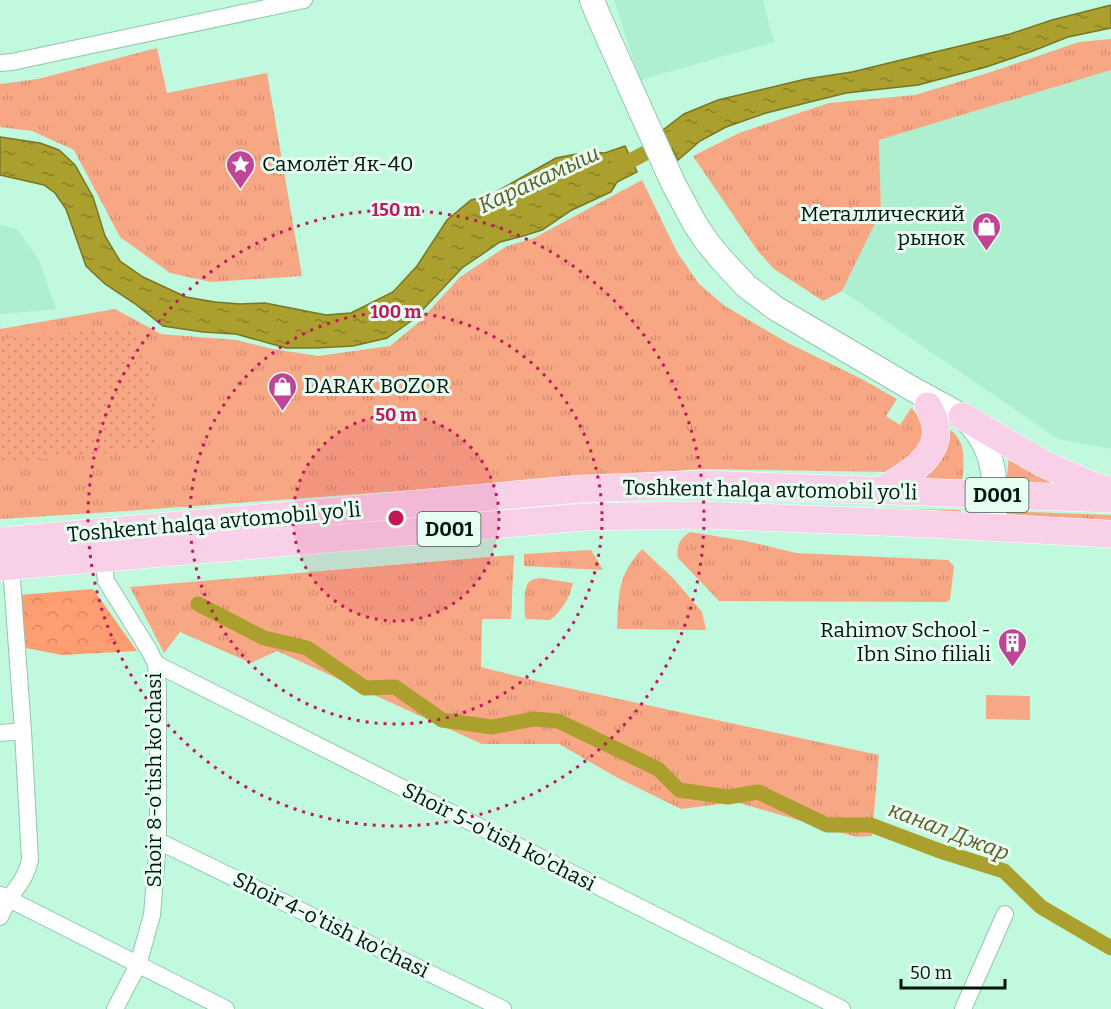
<svg xmlns="http://www.w3.org/2000/svg" width="1111" height="1009" font-family="Bitter,serif">
  <defs>
    <pattern id="grass-tufts" width="24" height="20" patternUnits="userSpaceOnUse" patternTransform="scale(1.5)"><rect width="24" height="20" fill="#f8a785"/><path d="M3 7l-1-3M5 7V3M7 7l1-3M15 17l-1-3M17 17v-4M19 17l1-3" fill="none" stroke="#d38f72"/></pattern>
    <pattern id="forest-crowns" width="20" height="18" patternUnits="userSpaceOnUse" patternTransform="scale(1.5)"><rect width="20" height="18" fill="#fe9c72"/><path d="M2 6a3 3 0 1 1 6 0M12 15a3 3 0 1 1 6 0" fill="none" stroke="#d88661"/></pattern>
    <pattern id="park-dots" width="8" height="8" patternUnits="userSpaceOnUse" patternTransform="scale(1.5)"><rect width="8" height="8" fill="#f8a785"/><path d="M2 2h.1M6 6h.1" fill="none" stroke="#d38f72" stroke-width="1.8" stroke-linecap="round"/></pattern>
    <pattern id="water-ripples" width="26" height="14" patternUnits="userSpaceOnUse" patternTransform="scale(1.5)"><rect width="26" height="14" fill="#aba02d"/><path d="M2 4q2-2 4 0t4 0M15 11q2-2 4 0t4 0" fill="none" stroke="#898125"/></pattern>
  </defs>
  <rect width="100%" height="100%" fill="#c0f9dd"/>
  <g fill="#adefcf">
    <polygon points="614,0 763,0 774,42 640,80"/>
    <polygon points="1111,70 1111,449 1058,439 842,291 881,211 879,140"/>
    <polygon points="0,225 17,229 39,260 56,309 0,314"/>
  </g>
  <g fill="url(#grass-tufts)">
    <polygon points="1111,39 1111,70 879,140 881,211 842,291 823,301 774,269 757,250 693,156 739,133 829,103 915,95 991,72 1079,42"/>
    <polygon points="157,48 167,93 267,73 302,276 211,282 170,273 120,237 74,150 32,131 0,127 0,84 38,79"/>
    <path d="M 642,180 L 677,252 L 699,284 L 725,306 L 788,343 L 860,378 L 897,399 L 886,416 L 900,425 L 911,408 C 923,417 922,427 924,441 L 894,472 L 702,469 L 126,511 L 0,519 L 0,329 L 115,309 L 161,334 L 236,340 L 273,349 L 318,356 L 390,346 L 419,322 L 460,277 L 507,246 L 534,238 Z"/>
    <path d="M 946,427 C 968,439 964,463 962,485 L 916,480 Z"/>
    <polygon points="1009,455 1059,488 1006,487"/>
    <polygon points="730,505 961,510 961,517"/>
    <polygon points="1006,511 1111,515 1111,524 1006,519"/>
    <path d="M 690,532 L 746,541 L 796,553 L 948,560 L 954,566 L 950,600 L 947,602 L 719,601 L 678,558 C 676,546 680,538 690,532 Z"/>
    <path d="M 642,549 L 675,580 L 702,612 L 706,630 L 617,629 C 619,594 617,576 642,549 Z"/>
    <polygon points="591,550 603,570 524,566 524,554"/>
    <polygon points="514,555 511,619 482,619 481,667 540,682 879,755 872,836 856,837 736,802 681,809 616,777 559,744 482,744 277,651 251,663 180,632 164,653 130,587"/>
    <path d="M 539,578 L 573,583 C 570,597 562,611 550,620 L 526,619 C 524,613 524,591 527,585 C 529,580 534,579 539,578 Z"/>
  </g>
  <polygon fill="url(#forest-crowns)" points="93,589 137,651 62,655 26,648 20,595"/>
  <polygon fill="url(#park-dots)" points="130,327 149,359 159,449 0,462 0,339"/>
  <polygon fill="#f8a785" points="986,695 1030,696 1030,720 986,719"/>
  <g fill="url(#water-ripples)" stroke="#787623" stroke-width="1.5">
    <polygon points="1111,5 1111,28 1068,37 1030,52 986,67 918,85 846,93 766,113 726,127 700,141 678,160 663,130 684,114 718,100 806,79 852,72 893,62 1010,34 1052,20"/>
    <polygon points="0,137 40,143 59,150 75,165 93,197 105,236 120,261 143,277 186,297 215,302 240,304 265,303 326,315 351,313 393,292 417,266 447,220 471,200 489,196 556,158 587,152 605,153 625,146 637,172 617,182 611,192 572,210 542,230 523,236 500,242 462,268 414,319 387,338 353,346 315,348 286,348 236,334 203,332 163,326 134,303 105,284 86,266 66,209 55,193 44,185 0,175"/>
  </g>
  <g fill="none" stroke-linecap="round" stroke-linejoin="round">
    <g stroke="#aba02d" stroke-width="15">
      <polyline points="615,169 687,131"/>
      <polyline points="198,604 264,638 307,648 365,688 395,687 442,720 492,727 534,719 558,721 658,769 679,790 728,797 758,792 827,825 871,825 940,851 1004,871 1041,907 1111,948"/>
    </g>
    <defs>
      <g id="minor">
        <polyline points="0,63 12,62 304,0"/>
        <polyline points="103,558 106,581 149,650 156,664 158,688 158,841 152,915 138,965 115,1009"/>
        <polyline points="156,664 842,1009"/>
        <polyline points="0,733 23,731"/>
        <polyline points="158,841 503,1009"/>
        <polyline points="1,895 226,1009"/>
        <path d="M 0,917 C 3,911 6,905 9,899 C 19,883 25,880 30,860 L 23,731 L 11,566"/>
        <polyline points="963,1009 1005,914"/>
      </g>
      <path id="secondary" d="M 592,0 L 598,15 L 673,183 L 695,224 L 707,242 L 721,259 L 746,286 L 775,308 L 911,388 L 962,416 C 998,447 996,484 994,528"/>
      <g id="trunk">
        <polyline points="962,416 1042,463 1087,483 1111,491"/>
        <path d="M 882,490 C 914,471 953,449 928,406"/>
        <polyline points="0,541 579,489 703,484 1111,499"/>
        <polyline points="0,567 585,517 703,515 929,524 1111,534"/>
      </g>
    </defs>
    <use href="#minor" stroke="#90c7ad" stroke-width="18"/>
    <use href="#secondary" stroke="#90c7ad" stroke-width="26"/>
    <use href="#trunk" stroke="#fff" stroke-width="28"/>
    <use href="#minor" stroke="#fff" stroke-width="16"/>
    <use href="#secondary" stroke="#fff" stroke-width="24"/>
    <use href="#trunk" stroke="#f8d0e7" stroke-width="27"/>
  </g>
  <circle cx="396" cy="518" r="103" fill="#c2185b" fill-opacity=".12"/>
  <g fill="none" stroke="#c2185b" stroke-width="3" stroke-dasharray="3 6">
    <circle cx="396" cy="518" r="103"/>
    <circle cx="396" cy="518" r="206"/>
    <circle cx="396" cy="518" r="308"/>
  </g>
  <defs>
    <symbol id="sight-pin" viewBox="-11 -11 22 30"><path d="M0 17L-7.5 6A9.5 9.5 0 1 1 7.5 6Z" fill="#c04596" stroke="#e7fef2"/><path d="M0-6L1.8-2.2L6-1.7L2.9 1.2L3.7 5.4L0 3.3L-3.7 5.4L-2.9 1.2L-6-1.7L-1.8-2.2Z" fill="#fff"/></symbol>
    <symbol id="shop-pin" viewBox="-11 -11 22 30"><path d="M0 17L-7.5 6A9.5 9.5 0 1 1 7.5 6Z" fill="#c04596" stroke="#e7fef2"/><path d="M-5-2.5h2.3a2.7 3.5 0 0 1 5.4 0H5L5.5 6h-11ZM-1.5-2.5h3a1.5 2.3 0 0 0-3 0Z" fill="#fff"/></symbol>
    <symbol id="building-pin" viewBox="-11 -11 22 30"><path d="M0 17L-7.5 6A9.5 9.5 0 1 1 7.5 6Z" fill="#c04596" stroke="#e7fef2"/><path d="M-4-6H4V6H1V3H-1V6H-4ZM-2.5-4.3h1.7v1.8h-1.7ZM.8-4.3h1.7v1.8H.8ZM-2.5-1h1.7V.8h-1.7ZM.8-1h1.7V.8H.8Z" fill="#fff"/></symbol>
  </defs>
  <g fill-rule="evenodd">
    <use href="#sight-pin" x="224" y="148" width="33" height="45"/>
    <use href="#shop-pin" x="970" y="210" width="33" height="45"/>
    <use href="#shop-pin" x="266" y="370" width="33" height="45"/>
    <use href="#building-pin" x="996" y="626" width="33" height="45"/>
  </g>
  <g text-anchor="middle" dominant-baseline="central" stroke-width="6" stroke-linejoin="round" paint-order="stroke">
    <g fill="#e7fef2" stroke="#465a50" stroke-width="1.5">
      <rect x="965.5" y="478" width="63" height="34" rx="4.5"/>
      <rect x="417.5" y="512" width="63" height="34" rx="4.5"/>
    </g>
    <g font-size="20" font-weight="bold" fill="#01140b">
      <text x="997" y="495">D001</text>
      <text x="449" y="529">D001</text>
    </g>
    <g font-size="21" fill="#01140b" stroke="#e7fef2" text-anchor="start">
      <text x="262" y="164">Самолёт Як-40</text>
      <text x="965" y="214" text-anchor="end">Металлический<tspan x="965" dy="24">рынок</tspan></text>
      <text x="304" y="386">DARAK BOZOR</text>
      <text x="991" y="630" text-anchor="end">Rahimov School -<tspan x="991" dy="24">Ibn Sino filiali</tspan></text>
    </g>
    <g font-size="21" fill="#01140b" stroke="#e7fef2">
      <text transform="translate(770 490) rotate(1)">Toshkent halqa avtomobil yo'li</text>
      <text transform="translate(214 522) rotate(-5)">Toshkent halqa avtomobil yo'li</text>
      <text transform="translate(154 780) rotate(-90)">Shoir 8-o'tish ko'chasi</text>
      <text transform="translate(499 837) rotate(27)">Shoir 5-o'tish ko'chasi</text>
      <text transform="translate(331 925) rotate(26)">Shoir 4-o'tish ko'chasi</text>
    </g>
    <g font-size="22" font-style="italic" fill="#605a21" stroke="#e7fef2">
      <text transform="translate(539 179) rotate(-25)">Каракамыш</text>
      <text transform="translate(949 831) rotate(21)">канал Джар</text>
    </g>
  </g>
  <circle cx="396" cy="518" r="9" fill="#c2185b" stroke="#e7fef2" stroke-width="3"/>
  <g font-size="18" text-anchor="middle" font-weight="bold" fill="#c2185b" stroke="#e7fef2" stroke-width="6" stroke-linejoin="round" paint-order="stroke">
    <text x="396" y="216">150 m</text>
    <text x="396" y="318">100 m</text>
    <text x="396" y="421">50 m</text>
  </g>
  <path d="M901 979v9h104v-9" fill="none" stroke="#01140b" stroke-width="3"/>
  <text x="910" y="979" font-size="18" fill="#01140b" stroke="#e7fef2" stroke-width="4.5" paint-order="stroke">50 m</text>
</svg>
